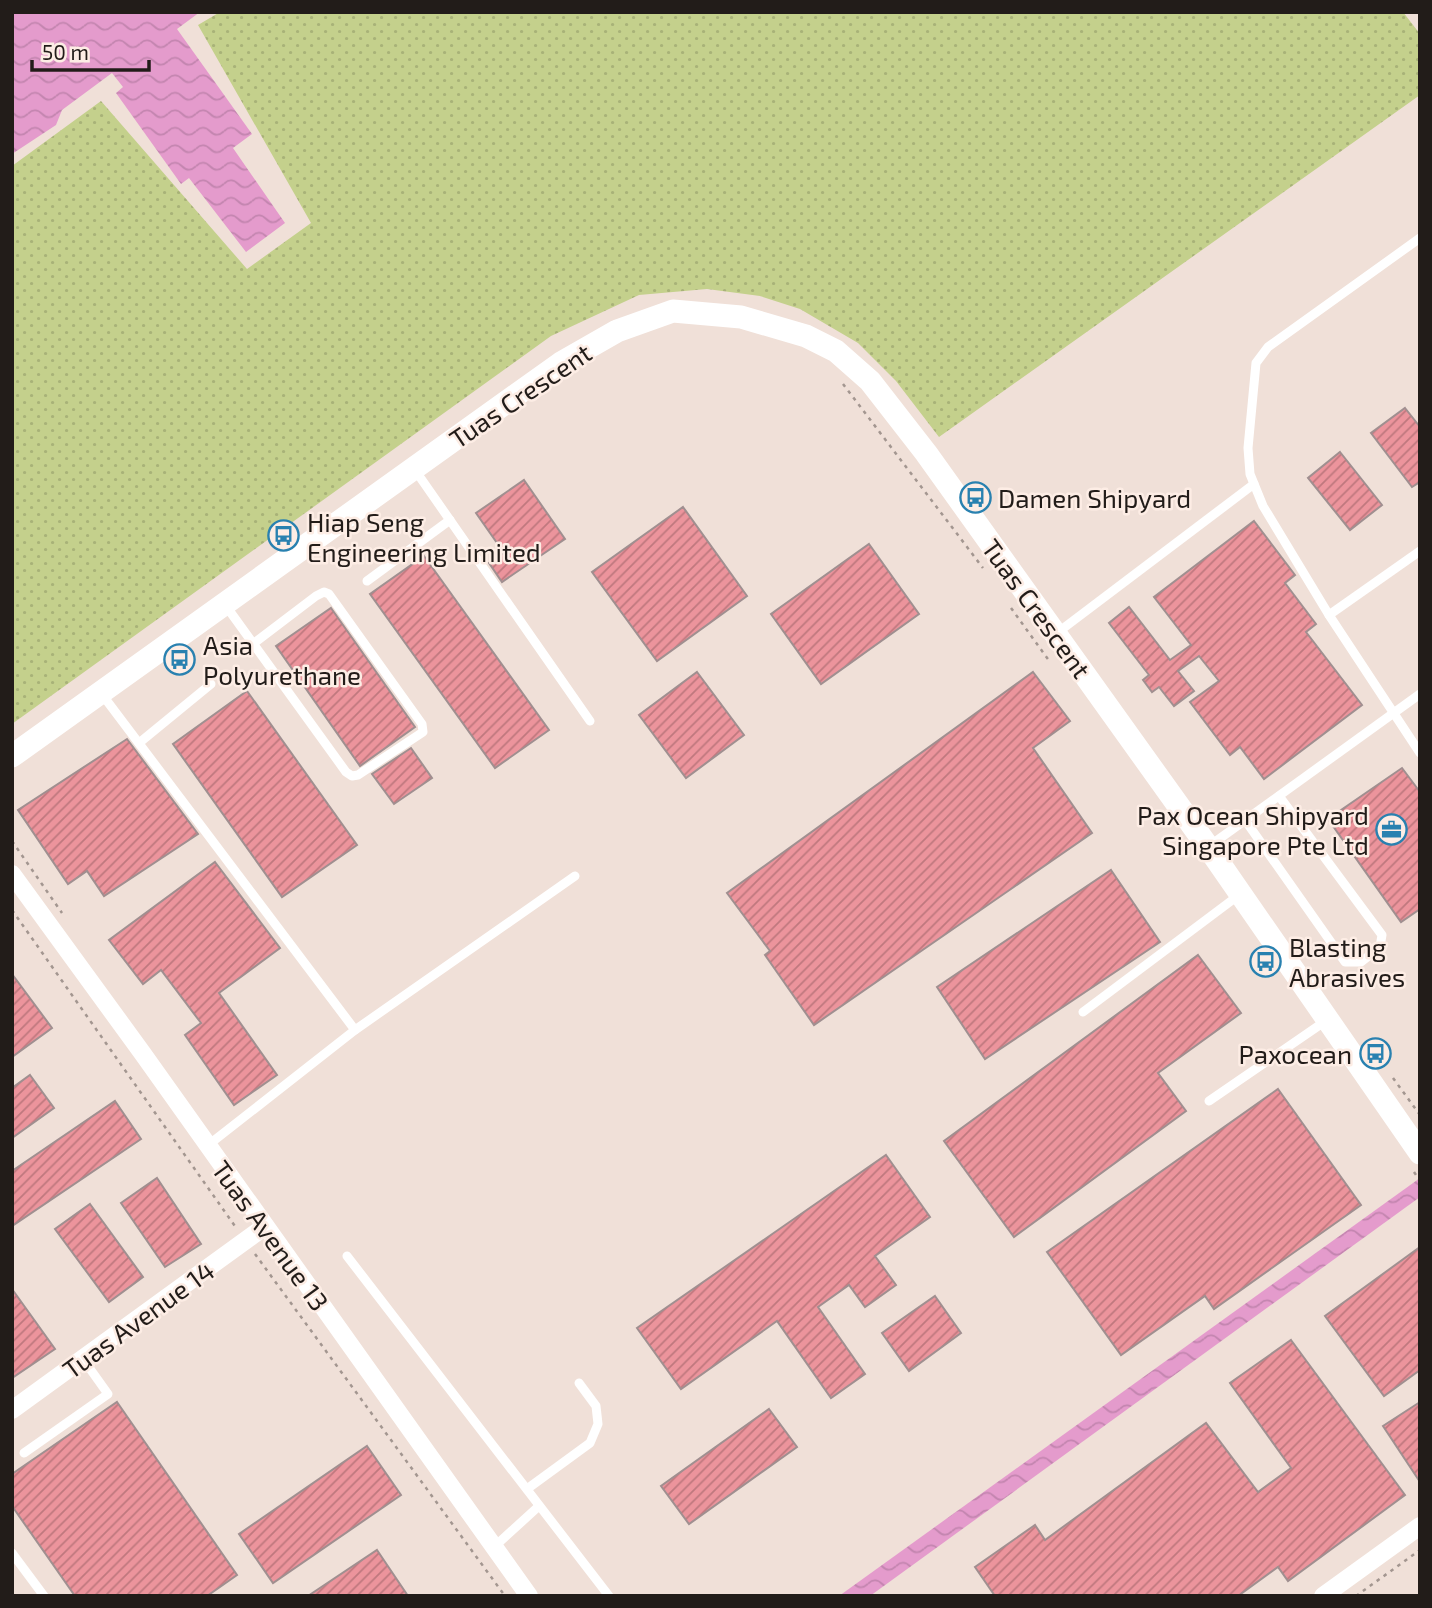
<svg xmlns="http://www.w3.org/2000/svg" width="1432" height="1608" font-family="'Exo 2',sans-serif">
  <defs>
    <pattern id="grass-dots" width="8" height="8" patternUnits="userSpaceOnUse" patternTransform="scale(1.75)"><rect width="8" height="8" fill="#c4d08c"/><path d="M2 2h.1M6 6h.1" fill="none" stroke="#a8b278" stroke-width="1.8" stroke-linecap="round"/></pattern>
    <pattern id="water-waves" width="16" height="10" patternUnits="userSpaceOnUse" patternTransform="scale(1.75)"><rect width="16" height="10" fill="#e49bcc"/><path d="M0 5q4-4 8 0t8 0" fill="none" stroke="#c385af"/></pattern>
    <pattern id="building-hatch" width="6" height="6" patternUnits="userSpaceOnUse" patternTransform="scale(1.75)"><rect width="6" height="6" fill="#ec949c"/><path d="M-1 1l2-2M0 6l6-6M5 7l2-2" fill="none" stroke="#bf787e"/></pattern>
  </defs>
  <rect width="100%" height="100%" fill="#f0e0d8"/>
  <polygon fill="url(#grass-dots)" points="220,12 1403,12 1420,34 1420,95 939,437 896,381 858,343 800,309 760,296 707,289 639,295 551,336 12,724 12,166 101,101 247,269 311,223 198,25"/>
  <g fill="url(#water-waves)">
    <polygon points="12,12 200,12 177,29 252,134 233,148 285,223 246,252 189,178 181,184 116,93 123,87 112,73 62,110 56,125 12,154"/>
    <polygon points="1420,1178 1420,1197 870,1596 839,1596"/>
  </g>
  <g fill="url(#building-hatch)" stroke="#a08f90" stroke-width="2">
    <polygon points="1405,408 1420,427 1420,482 1412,487 1371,433"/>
    <polygon points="1340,452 1382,505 1350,530 1308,478"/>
    <polygon points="524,480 565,539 502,582 489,563 504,553 476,513"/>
    <polygon points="683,507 747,596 657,661 592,572"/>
    <polygon points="1254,521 1295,575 1285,583 1316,624 1306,632 1362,705 1264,779 1240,747 1230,755 1190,702 1219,681 1199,656 1178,671 1194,691 1174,706 1159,687 1152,692 1143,680 1149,675 1109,623 1129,607 1170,660 1191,645 1154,597"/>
    <polygon points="869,544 919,614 821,684 771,614"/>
    <polygon points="424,556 549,730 495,768 370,594"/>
    <polygon points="331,608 415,727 360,766 276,646"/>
    <polygon points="697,672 744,735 686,778 639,715"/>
    <polygon points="1033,672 1070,721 1033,748 1092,833 814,1025 765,955 770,951 727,893"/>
    <polygon points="247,691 357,845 282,897 173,744"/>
    <polygon points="127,739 198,834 104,896 87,871 68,884 18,810"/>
    <polygon points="411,748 432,778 394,804 372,774"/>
    <polygon points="1402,768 1420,792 1420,909 1401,922 1328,819"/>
    <polygon points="215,862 280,948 219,993 277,1075 234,1105 185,1035 201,1023 161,970 143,984 109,940"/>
    <polygon points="1111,870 1160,942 985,1059 937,987"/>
    <polygon points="1198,955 1241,1013 1158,1073 1186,1111 1014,1237 944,1141"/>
    <polygon points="12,974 52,1028 12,1057"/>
    <polygon points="30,1075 54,1108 12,1138 12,1088"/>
    <polygon points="1278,1089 1361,1205 1214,1309 1205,1296 1121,1355 1047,1252"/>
    <polygon points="115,1101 141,1139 12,1226 12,1171"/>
    <polygon points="886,1155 930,1217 875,1256 896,1285 865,1307 849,1285 818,1307 865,1374 831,1398 777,1321 681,1389 637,1328"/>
    <polygon points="157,1178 201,1244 165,1267 121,1203"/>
    <polygon points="90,1204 143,1277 109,1302 55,1229"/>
    <polygon points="1420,1247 1420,1370 1384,1396 1325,1316"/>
    <polygon points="12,1289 55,1349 12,1378"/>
    <polygon points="935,1296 961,1333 909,1371 882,1333"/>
    <polygon points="1291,1340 1405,1495 1288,1581 1278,1567 1238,1596 995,1596 975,1567 1035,1525 1045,1540 1206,1423 1258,1492 1291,1468 1230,1383"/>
    <polygon points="117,1402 237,1575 207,1596 75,1596 12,1506 12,1474"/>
    <polygon points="1420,1402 1420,1482 1383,1426"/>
    <polygon points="769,1409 797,1447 689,1524 661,1486"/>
    <polygon points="367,1446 401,1495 273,1583 239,1534"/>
    <polygon points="377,1550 408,1596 308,1596"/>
  </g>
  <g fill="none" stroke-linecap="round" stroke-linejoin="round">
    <g stroke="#a39690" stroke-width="2.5" stroke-dasharray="3.5 5" stroke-linecap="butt">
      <polyline points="843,384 983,568"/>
      <polyline points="1011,608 1050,662"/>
      <polyline points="12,841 62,913"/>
      <polyline points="12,910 237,1229"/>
      <polyline points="1393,1078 1420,1115"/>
      <polyline points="1414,1172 1420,1181"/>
      <polyline points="255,1254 505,1596"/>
      <polyline points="1356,1596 1420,1550"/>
    </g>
    <g stroke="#fff" stroke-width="9">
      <polyline points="1420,238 1268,347 1256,363 1248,448 1250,474 1263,506 1329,615 1420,753"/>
      <polyline points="415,470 590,721"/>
      <polyline points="367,581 450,520"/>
      <polyline points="226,606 346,772 352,776 358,775 423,732 422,724 329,594 324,592 316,596 253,644"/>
      <polyline points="1329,615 1420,551"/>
      <polyline points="1057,633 1254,484"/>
      <polyline points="101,693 355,1030"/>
      <polyline points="139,743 211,684"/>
      <polyline points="1245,820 1345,962 1361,962 1380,947 1382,935 1279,796"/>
      <polyline points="1208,847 1420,694"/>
      <polyline points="1083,1012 1239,895"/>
      <polyline points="1209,1101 1327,1020"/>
      <polyline points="207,1146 355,1030 575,876"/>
      <polyline points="347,1256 609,1596"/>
      <polyline points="24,1453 108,1394 83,1359"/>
      <polyline points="527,1489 590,1443 598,1424 596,1406 579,1383"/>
      <polyline points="494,1547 539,1506"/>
      <polyline points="12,1553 44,1596"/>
    </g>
    <g stroke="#fff" stroke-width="18">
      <polyline points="12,874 143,1054 529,1596"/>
      <polyline points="12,1410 264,1227"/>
      <polyline points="1323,1596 1420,1526"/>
    </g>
    <polyline stroke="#fff" stroke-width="23" points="12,756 561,363 617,331 673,311 741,317 806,336 836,351 870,381 926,453 1208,847 1420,1153"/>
  </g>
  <defs>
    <symbol id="bus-ring" viewBox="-11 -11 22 22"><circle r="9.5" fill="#fdede5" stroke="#2981b0" stroke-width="1.5"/><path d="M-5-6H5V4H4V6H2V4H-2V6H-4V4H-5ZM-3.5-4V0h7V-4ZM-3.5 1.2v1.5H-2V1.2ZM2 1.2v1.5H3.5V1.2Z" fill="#2981b0"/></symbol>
    <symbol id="office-ring" viewBox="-11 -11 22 22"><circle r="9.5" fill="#fdede5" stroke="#2981b0" stroke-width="1.5"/><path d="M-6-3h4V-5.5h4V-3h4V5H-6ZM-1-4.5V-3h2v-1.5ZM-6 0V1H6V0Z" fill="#2981b0"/></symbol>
  </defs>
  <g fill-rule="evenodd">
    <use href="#bus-ring" x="958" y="480" width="35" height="35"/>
    <use href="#bus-ring" x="266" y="518" width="35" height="35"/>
    <use href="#bus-ring" x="162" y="642" width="35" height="35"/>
    <use href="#office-ring" x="1374" y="812" width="35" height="35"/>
    <use href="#bus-ring" x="1248" y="944" width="35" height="35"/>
    <use href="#bus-ring" x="1358" y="1036" width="35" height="35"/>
  </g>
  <g text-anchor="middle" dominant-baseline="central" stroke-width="5" stroke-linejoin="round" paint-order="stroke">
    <g font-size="26" fill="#221c19" stroke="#fdede5">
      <text transform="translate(520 395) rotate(-34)">Tuas Crescent</text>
      <text transform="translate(1037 608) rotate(54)">Tuas Crescent</text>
      <text transform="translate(271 1235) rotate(54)">Tuas Avenue 13</text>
      <text transform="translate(138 1319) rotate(-36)">Tuas Avenue 14</text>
    </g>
    <g font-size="26" fill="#221c19" stroke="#fdede5" text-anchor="start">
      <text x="998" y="497">Damen Shipyard</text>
      <text x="307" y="521">Hiap Seng<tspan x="307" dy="30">Engineering Limited</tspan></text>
      <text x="203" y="644">Asia<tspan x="203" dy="30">Polyurethane</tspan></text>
      <text x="1369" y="814" text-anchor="end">Pax Ocean Shipyard<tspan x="1369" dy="30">Singapore Pte Ltd</tspan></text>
      <text x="1289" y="946">Blasting<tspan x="1289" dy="30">Abrasives</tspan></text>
      <text x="1352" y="1053" text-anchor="end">Paxocean</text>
    </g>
  </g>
  <rect width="1432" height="1608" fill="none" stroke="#221c19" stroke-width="28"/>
  <path d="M32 60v10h117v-10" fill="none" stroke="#221c19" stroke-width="3.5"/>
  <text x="42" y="60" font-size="21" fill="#221c19" stroke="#fdede5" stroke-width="5" paint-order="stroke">50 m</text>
</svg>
